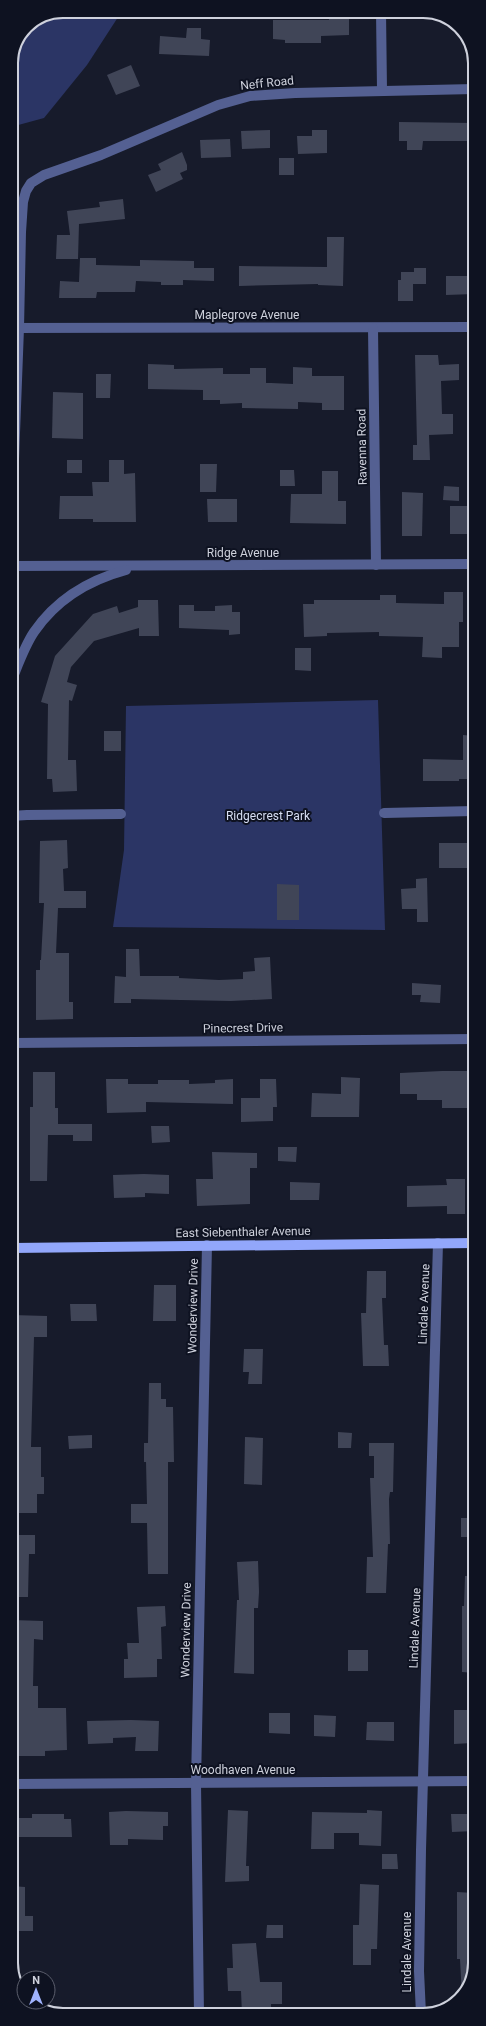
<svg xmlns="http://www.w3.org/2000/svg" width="486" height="2026" font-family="Roboto,sans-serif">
  <rect width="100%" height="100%" fill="#171b2b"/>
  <g fill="#2b3565">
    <polygon points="63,11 122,11 87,65 44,118 11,127 11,63 26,26"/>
    <polygon points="378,700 385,930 113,927 124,850 126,706"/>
  </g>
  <g fill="#404557">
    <polygon points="328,11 349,11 349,35 321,36 321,43 285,43 285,40 273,39 273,20 329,20"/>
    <polygon points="187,28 201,28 201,39 210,40 209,56 159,54 160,36 186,38"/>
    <polygon points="131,65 140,86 116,95 107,75"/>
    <polygon points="399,122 474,123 474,141 423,141 422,150 407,150 407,141 399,141"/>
    <polygon points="270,130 270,148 242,149 241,131"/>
    <polygon points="312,130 327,130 327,153 298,154 297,136 312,136"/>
    <polygon points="230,139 231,157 201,158 200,140"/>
    <polygon points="182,152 187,165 187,170 180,173 183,179 156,192 148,175 161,170 158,164"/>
    <rect x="279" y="158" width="15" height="17"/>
    <polygon points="123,199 125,219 79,224 78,259 56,259 57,235 70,235 67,211 100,207 99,202"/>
    <polygon points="327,237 344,237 343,286 318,285 318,284 239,286 239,266 327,267"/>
    <polygon points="80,258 96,258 96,265 140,266 140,260 194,261 194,268 214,268 214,281 183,280 183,285 161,285 161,282 136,281 135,292 97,292 96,298 59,298 60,281 79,282"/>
    <polygon points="414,268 426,268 426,284 413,284 413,301 398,301 398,280 401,280 401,272 414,272"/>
    <polygon points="446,276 474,276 474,294 446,295"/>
    <polygon points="415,355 438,355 439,365 459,364 459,380 441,381 442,414 453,414 453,434 429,435 430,460 413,460 413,445 417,445"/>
    <polygon points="148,364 174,365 174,369 223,368 223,374 250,374 250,368 266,368 266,383 271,383 293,384 293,367 312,368 312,376 344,376 344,410 322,410 322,403 298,402 298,409 242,408 242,403 220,404 220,400 203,400 203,390 148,389"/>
    <polygon points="96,374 111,374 110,398 96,398"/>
    <polygon points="53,392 83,393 83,439 52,438"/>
    <rect x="67" y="460" width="15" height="13"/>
    <polygon points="109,460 124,460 124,474 135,473 136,522 93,522 93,519 59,519 60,496 93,496 92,482 109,482"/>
    <polygon points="200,464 217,464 216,492 200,492"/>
    <polygon points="280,470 294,470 295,486 280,486"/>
    <polygon points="322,471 338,471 338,501 346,501 346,524 290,523 291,494 322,494"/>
    <polygon points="444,486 459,487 459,501 443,500"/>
    <polygon points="402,492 423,493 422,536 402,536"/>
    <polygon points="207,499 237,499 237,522 208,522"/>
    <polygon points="450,506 467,506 468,534 450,534"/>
    <polygon points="444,592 463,592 463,622 459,622 459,647 442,647 442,658 422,657 423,637 379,636 379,632 327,633 327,636 304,637 303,604 314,604 314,600 380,600 380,595 396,595 396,603 444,604"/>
    <polygon points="138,600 158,600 159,636 139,636 139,628 94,641 71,667 67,682 77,685 72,701 69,700 68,760 76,760 77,791 53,792 52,779 47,779 48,704 41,702 55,656 93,614 117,606 119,613 138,607"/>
    <polygon points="179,605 194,605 194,611 215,611 215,606 232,605 232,612 240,612 240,634 229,635 229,630 179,628"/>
    <polygon points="295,648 311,648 311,671 295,670"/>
    <rect x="104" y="731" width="17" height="20"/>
    <polygon points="463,735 474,736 474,779 459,779 459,781 423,781 423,759 463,760"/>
    <polygon points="67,840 68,868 63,869 64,891 86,891 86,908 58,908 56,953 69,953 69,1002 73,1002 73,1019 36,1020 36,970 40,970 40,960 41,960 44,903 39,903 40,841"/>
    <rect x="439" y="843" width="35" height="25"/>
    <polygon points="427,878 428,922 417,922 417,909 402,909 401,889 416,888 416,879"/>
    <polygon points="277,884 299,885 299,920 277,920"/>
    <polygon points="126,949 139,949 140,976 179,976 179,978 219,980 243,979 243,972 255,971 254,958 270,957 272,999 231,1001 131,999 131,1003 114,1003 115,976 126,977"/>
    <polygon points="412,983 441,985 440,1003 420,1002 421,995 412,995"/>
    <polygon points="442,1071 468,1071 468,1074 475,1073 475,1094 469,1094 469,1108 442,1108 442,1100 417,1100 417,1094 400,1094 400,1073"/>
    <polygon points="33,1072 55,1072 55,1108 58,1108 58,1124 92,1124 92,1141 73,1141 73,1135 48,1135 47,1181 30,1181 30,1107 33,1107"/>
    <polygon points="341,1077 360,1078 359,1117 311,1117 312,1093 341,1094"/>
    <polygon points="106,1079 128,1079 128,1084 158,1084 158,1080 189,1080 189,1084 215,1083 215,1080 233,1079 233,1104 146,1102 146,1112 107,1113"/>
    <polygon points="260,1079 276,1079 277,1107 273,1107 273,1121 241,1122 241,1098 260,1098"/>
    <polygon points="151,1126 169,1126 170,1142 152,1143"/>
    <polygon points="278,1147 297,1147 296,1162 278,1161"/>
    <polygon points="212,1152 257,1153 257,1168 250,1168 250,1204 197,1206 196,1179 213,1179"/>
    <polygon points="144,1174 169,1175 169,1194 145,1193 145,1197 114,1198 113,1175"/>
    <polygon points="446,1179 465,1179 465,1214 447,1214 447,1206 407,1207 407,1186 447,1185"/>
    <polygon points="290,1182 320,1183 319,1200 290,1200"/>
    <polygon points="367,1271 386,1271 386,1298 382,1298 384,1345 388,1345 389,1366 363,1366 361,1313 366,1313"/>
    <polygon points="154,1285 176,1285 176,1321 153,1321"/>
    <polygon points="70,1304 96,1304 97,1321 71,1321"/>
    <polygon points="12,1315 47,1316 47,1337 34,1337 31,1447 41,1447 41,1477 44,1477 44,1494 37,1494 37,1513 14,1513 13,1467 12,1467 13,1337 12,1337"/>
    <polygon points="244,1349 263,1349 262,1384 248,1384 249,1372 243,1372"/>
    <polygon points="149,1383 161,1383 161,1399 166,1399 166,1407 173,1407 174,1462 168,1462 168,1574 148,1574 147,1523 131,1523 131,1504 147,1504 146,1462 144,1462 144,1443 148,1443"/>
    <polygon points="338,1432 352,1433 351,1448 338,1448"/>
    <polygon points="92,1435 92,1448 69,1449 68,1436"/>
    <polygon points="245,1437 263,1438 262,1485 244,1484"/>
    <polygon points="369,1443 394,1443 393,1492 390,1492 389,1499 390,1544 388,1544 386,1593 366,1593 367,1557 373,1557 370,1478 374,1478 374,1456 369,1456"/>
    <rect x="461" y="1518" width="14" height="19"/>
    <polygon points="12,1535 35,1535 35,1554 29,1554 28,1597 12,1597"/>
    <polygon points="258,1561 259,1592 258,1608 254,1608 254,1674 234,1673 237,1600 239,1600 237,1562"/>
    <polygon points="465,1576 475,1576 475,1673 462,1672 462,1606 464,1606"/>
    <polygon points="165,1606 166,1626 161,1627 162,1659 157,1659 157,1677 124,1678 124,1659 128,1659 127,1643 139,1643 137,1607"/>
    <polygon points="12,1620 43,1621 43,1640 34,1639 33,1686 38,1686 38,1708 66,1708 67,1750 45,1751 45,1756 12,1756 12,1728 17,1728 18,1700 12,1700"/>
    <rect x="348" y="1650" width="20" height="21"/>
    <polygon points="454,1710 472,1710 472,1743 454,1744"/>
    <polygon points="269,1713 290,1713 290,1734 269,1733"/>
    <polygon points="314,1715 336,1716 335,1737 314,1736"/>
    <polygon points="131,1720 159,1721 158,1751 135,1751 136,1737 113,1738 113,1743 88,1744 87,1721"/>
    <polygon points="367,1722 394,1722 394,1741 366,1740"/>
    <polygon points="228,1810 248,1811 246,1866 249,1866 249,1881 225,1882"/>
    <polygon points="367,1810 382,1811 381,1846 359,1845 359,1833 334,1833 334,1849 311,1849 312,1812 367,1813"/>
    <polygon points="126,1811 168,1812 168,1826 163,1826 163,1840 128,1839 128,1845 110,1845 109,1812"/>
    <polygon points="32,1814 64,1814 64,1819 71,1819 72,1837 12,1837 12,1818 32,1818"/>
    <polygon points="451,1814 475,1814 475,1831 452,1832"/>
    <polygon points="382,1854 397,1854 398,1869 382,1869"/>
    <polygon points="360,1884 379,1885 377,1949 371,1949 371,1965 353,1965 353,1925 359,1925"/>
    <polygon points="12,1886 25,1887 25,1916 33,1916 33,1931 12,1931"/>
    <polygon points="457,1892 474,1893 474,1967 462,1997 460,1959 457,1959"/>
    <polygon points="267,1925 283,1925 283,1938 266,1938"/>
    <polygon points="256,1943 260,1982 282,1982 282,2004 271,2004 271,2014 242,2014 241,1991 228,1991 227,1968 233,1968 232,1944"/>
  </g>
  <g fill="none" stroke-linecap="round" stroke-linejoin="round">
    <g stroke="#546092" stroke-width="10">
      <polyline points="381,11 382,90"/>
      <polyline points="11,328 474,327"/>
      <polyline points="373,328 376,565"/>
      <polyline points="11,538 19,328 21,232 23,202 26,191 31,183 44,175 101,155 218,105 250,96 295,93 474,89"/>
      <polyline points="11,566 474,564"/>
      <path d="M 11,682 C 18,665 24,647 34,632 C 56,600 89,580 126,570"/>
      <polyline points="384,813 474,811"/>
      <polyline points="11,816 27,815 121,814"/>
      <polyline points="11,1043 475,1039"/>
      <polyline points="12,1784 475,1781"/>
      <polyline points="421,2014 419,1971 421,1850 438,1243"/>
      <polyline points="199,2015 196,1783 207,1245"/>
    </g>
    <polyline stroke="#92a7fb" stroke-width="10" points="12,1248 475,1243"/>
  </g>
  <g text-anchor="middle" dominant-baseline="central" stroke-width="4" stroke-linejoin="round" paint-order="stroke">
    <g font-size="12" fill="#ced1dc" stroke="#0e1221">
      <text transform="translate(267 83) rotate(-6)">Neff Road</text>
      <text x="247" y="315">Maplegrove Avenue</text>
      <text transform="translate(362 447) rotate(-91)">Ravenna Road</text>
      <text x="243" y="553">Ridge Avenue</text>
      <text transform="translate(243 1028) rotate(-1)">Pinecrest Drive</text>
      <text transform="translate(243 1232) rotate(-1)">East Siebenthaler Avenue</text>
      <text transform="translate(424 1304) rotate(-88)">Lindale Avenue</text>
      <text transform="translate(193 1306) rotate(-89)">Wonderview Drive</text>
      <text transform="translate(415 1628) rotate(-88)">Lindale Avenue</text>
      <text transform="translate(186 1630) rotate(-89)">Wonderview Drive</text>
      <text x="243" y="1770">Woodhaven Avenue</text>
      <text transform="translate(407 1952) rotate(-90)">Lindale Avenue</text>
    </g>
    <g font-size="12" fill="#d7def3" stroke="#0e1221">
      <text x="268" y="816">Ridgecrest Park</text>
    </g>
  </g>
  <path d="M0 0H486V2026H0ZM63 18H423A45 45 0 0 1 468 63V1963A45 45 0 0 1 423 2008H63A45 45 0 0 1 18 1963V63A45 45 0 0 1 63 18Z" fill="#0e1221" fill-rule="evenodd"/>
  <path fill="none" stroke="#ced1dc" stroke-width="2" d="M63 18H423A45 45 0 0 1 468 63V1963A45 45 0 0 1 423 2008H63A45 45 0 0 1 18 1963V63A45 45 0 0 1 63 18Z"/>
  <g transform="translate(36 1990)"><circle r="19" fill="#0e1221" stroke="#5b5e6c"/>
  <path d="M0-3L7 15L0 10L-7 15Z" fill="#a0b3fd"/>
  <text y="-6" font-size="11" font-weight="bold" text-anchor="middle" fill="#ced1dc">N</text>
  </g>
</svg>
